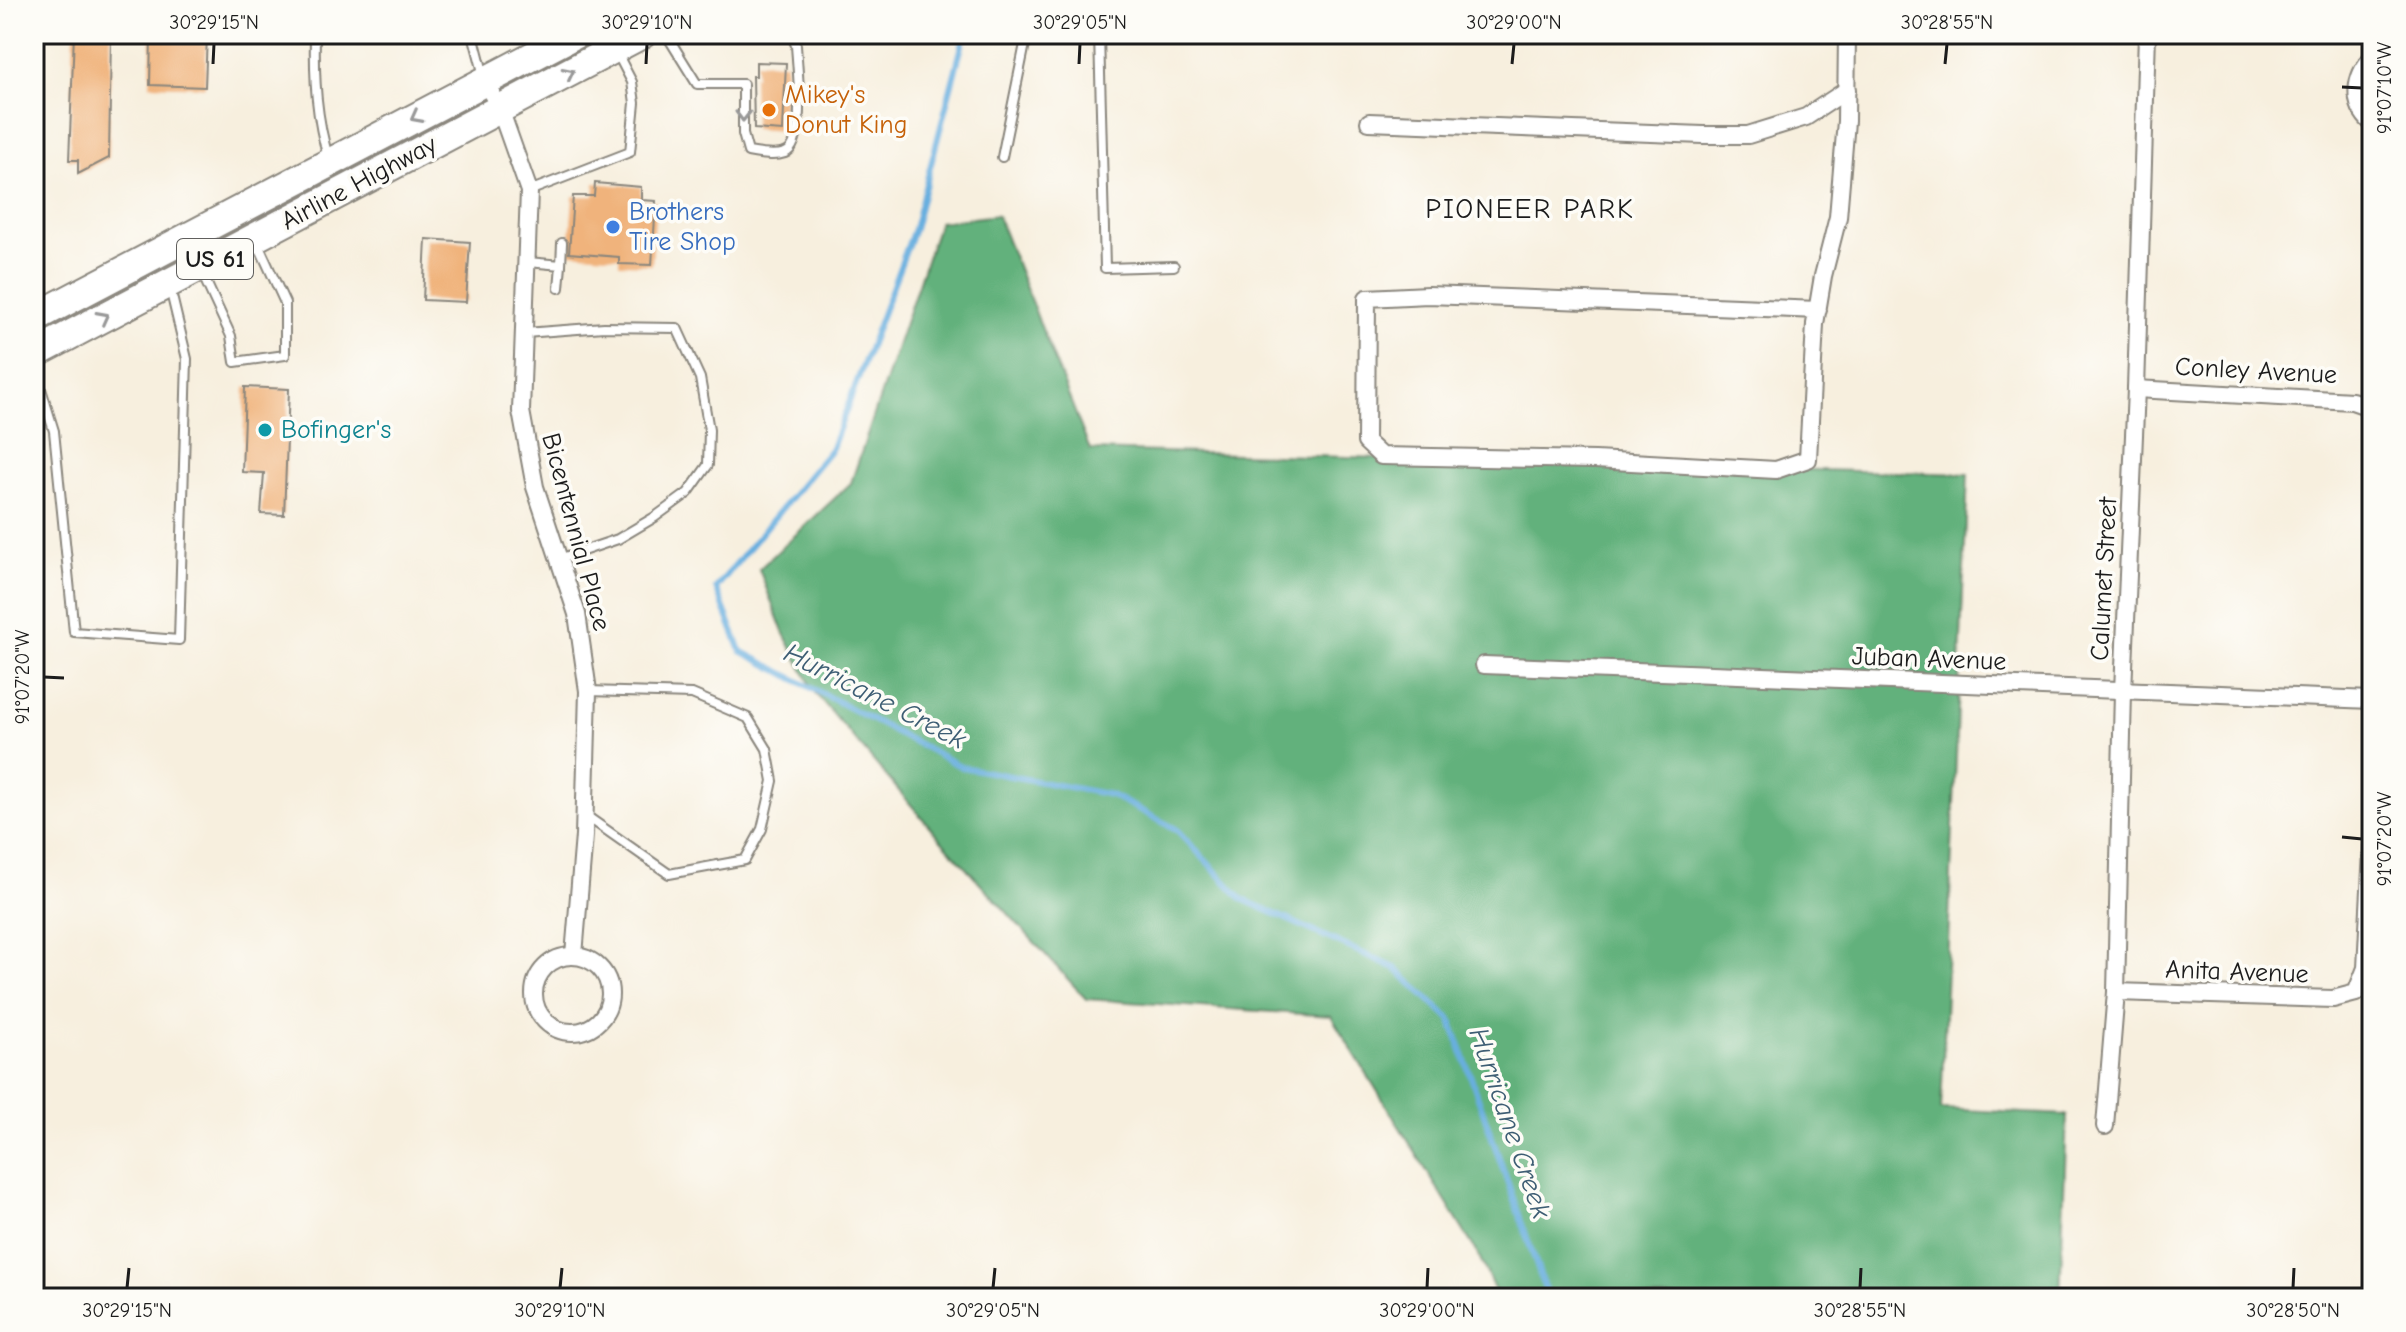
<svg xmlns="http://www.w3.org/2000/svg" width="2406" height="1332" font-family="'Comic Neue',sans-serif">
  <rect width="100%" height="100%" fill="#fdfcf7"/>
  <filter id="ink" filterUnits="userSpaceOnUse"><feTurbulence type="fractalNoise" baseFrequency=".0125" numOctaves="2"/><feDisplacementMap in="SourceGraphic" scale="16" xChannelSelector="R" yChannelSelector="G"/><feConvolveMatrix kernelMatrix="1 2 1 2 8 2 1 2 1" color-interpolation-filters="sRGB"/></filter>
  <filter id="wash" filterUnits="userSpaceOnUse"><feTurbulence type="fractalNoise" baseFrequency=".006" numOctaves="4" result="noise"/><feDisplacementMap in="SourceGraphic" scale="32" xChannelSelector="R" yChannelSelector="G"/><feGaussianBlur stdDeviation="1.8" result="paint"/><feColorMatrix in="noise" values="0 0 0 0 0 0 0 0 0 0 0 0 0 0 0 0 0 1.4 0 .05"/><feComposite in="paint" operator="in"/></filter>
  <g filter="url(#wash)">
    <rect width="100%" height="100%" fill="#f7efde"/>
    <polygon fill="#62b17c" stroke="#3f664c" stroke-width="2" points="997,215 1090,450 1968,474 1941,1109 2067,1115 2060,1298 1498,1298 1478,1254 1331,1016 1086,999 942,841 815,693 783,632 759,569 851,483 939,222"/>
    <g fill="none" stroke-linecap="round" stroke-linejoin="round">
      <polyline stroke="#68afdf" stroke-width="6" points="965,34 914,229 832,448 716,588 741,651 962,767 1111,795 1176,829 1242,899 1395,968 1451,1020 1548,1298"/>
    </g>
    <g id="blocks">
      <g fill="#f0b37b">
        <polygon points="74,34 111,34 109,158 78,174 78,160 69,160"/>
        <polygon points="151,34 172,34 172,42 193,43 194,34 207,34 205,87 150,85"/>
        <polygon points="756,62 786,63 783,131 754,129 753,76 756,76"/>
        <polygon points="595,183 641,187 641,200 656,201 652,265 619,264 619,257 569,253 573,196 594,196"/>
        <polygon points="426,239 470,242 466,302 423,300"/>
        <polygon points="245,387 289,389 284,515 261,514 264,473 242,472"/>
      </g>
    </g>
  </g>
  <g filter="url(#ink)">
    <use href="#blocks" fill-opacity="0" stroke="#8a867d" stroke-width="2"/>
    <g fill="none" stroke-linecap="round" stroke-linejoin="round">
      <defs>
        <g id="service">
          <path d="M 315,34 C 314,78 316,118 329,160"/>
          <polyline points="473,34 484,76"/>
          <path d="M 666,34 L 697,84 L 743,84 L 743,134 L 748,152 C 759,154 774,157 785,153 C 807,145 797,65 796,45 L 791,34"/>
          <polyline points="1099,34 1105,268 1174,266"/>
          <polyline points="1002,157 1027,34"/>
          <polyline points="529,191 630,152 635,103 632,82 617,53"/>
          <polyline points="528,262 561,265 562,243"/>
          <polyline points="201,271 231,336 235,362 285,355 285,303 257,242"/>
          <polyline points="559,288 561,265"/>
          <polyline points="525,333 604,327 677,328 700,378 709,430 708,465 688,493 655,517 618,539 559,559"/>
          <polyline points="34,366 54,431 74,632 179,640 187,359 170,288"/>
          <polyline points="585,815 669,874 745,860 762,829 773,781 767,749 748,718 692,694 588,691"/>
        </g>
        <g id="minor">
          <path d="M 2372,58 C 2354,77 2351,104 2372,123"/>
          <polyline points="485,81 500,109 529,191 521,411 535,487 577,614 588,691 584,836 574,955"/>
          <polyline points="1369,122 1703,135 1748,135 1806,117 1847,90"/>
          <polyline points="1818,310 1428,295 1367,298 1366,442 1381,456 1595,460 1776,470 1808,459 1815,324 1823,276 1838,217 1846,121 1847,34"/>
          <polyline points="2136,389 2352,401 2372,408"/>
          <polyline points="1484,665 2372,700"/>
          <circle cx="572" cy="994" r="38"/>
          <polyline points="2116,992 2333,999 2356,993 2366,968 2372,850"/>
          <polyline points="2105,1126 2116,992 2123,691 2136,389 2147,34"/>
        </g>
        <g id="trunk">
          <polyline points="34,318 575,34"/>
          <polyline points="34,354 642,34"/>
        </g>
      </defs>
      <use href="#service" stroke="#8a867d" stroke-width="12"/>
      <use href="#minor" stroke="#8a867d" stroke-width="20"/>
      <use href="#trunk" stroke="#8a867d" stroke-width="32"/>
      <use href="#service" stroke="#fff" stroke-width="8"/>
      <use href="#minor" stroke="#fff" stroke-width="16"/>
      <use href="#trunk" stroke="#fff" stroke-width="28"/>
    </g>
    <defs><path id="oneway-chevron" d="M-2-3.5L2.5 0L-2 3.5" fill="none" stroke-width="1.6" stroke-linecap="round" stroke-linejoin="round" transform="scale(2)"/></defs>
    <g stroke="#999">
      <use href="#oneway-chevron" transform="translate(569 73) rotate(-27)"/>
      <use href="#oneway-chevron" transform="translate(743 116) rotate(91)"/>
      <use href="#oneway-chevron" transform="translate(416 117) rotate(152)"/>
      <use href="#oneway-chevron" transform="translate(103 317) rotate(-28)"/>
    </g>
  </g>
  <path fill="none" stroke="#1c1c1c" stroke-width="3" d="M 213,64 L 214,44M 646,64 L 647,44M 1079,64 L 1080,44M 1512,64 L 1514,44M 1945,64 L 1947,44M 2342,87 L 2362,88M 44,677 L 64,678M 2342,837 L 2362,839M 127,1288 L 129,1268M 560,1288 L 562,1268M 993,1288 L 995,1268M 1427,1288 L 1428,1268M 1860,1288 L 1861,1268M 2293,1288 L 2294,1268"/>
  <circle fill="#e8710a" stroke="#fdfcf7" stroke-width="3" cx="769" cy="110" r="8"/>
  <circle fill="#3f7fe0" stroke="#fdfcf7" stroke-width="3" cx="613" cy="227" r="8"/>
  <circle fill="#0f9aa8" stroke="#fdfcf7" stroke-width="3" cx="265" cy="430" r="8"/>
  <g text-anchor="middle" dominant-baseline="central" stroke-width="7" stroke-linejoin="round" paint-order="stroke">
    <rect fill="#fdfcf7" stroke="#605f5e" stroke-width="2" x="177" y="239" width="76" height="40" rx="6"/>
    <g font-size="24" font-weight="bold" fill="#1c1c1c">
      <text x="215" y="259">US 61</text>
    </g>
    <g font-size="26" fill="#c56008" stroke="#fdfcf7" text-anchor="start">
      <text x="785" y="95">Mikey's<tspan x="785" dy="30">Donut King</tspan></text>
    </g>
    <g font-size="26" fill="#1c1c1c" stroke="#fdfcf7">
      <text transform="translate(359 183) rotate(-28)">Airline Highway</text>
      <text transform="translate(2256 371) rotate(3)">Conley Avenue</text>
      <text transform="translate(576 532) rotate(75)">Bicentennial Place</text>
      <text transform="translate(2104 579) rotate(-87)">Calumet Street</text>
      <text transform="translate(1929 659) rotate(2)">Juban Avenue</text>
      <text transform="translate(2237 972) rotate(2)">Anita Avenue</text>
    </g>
    <g font-size="26" fill="#366cbe" stroke="#fdfcf7" text-anchor="start">
      <text x="629" y="212">Brothers<tspan x="629" dy="30">Tire Shop</tspan></text>
    </g>
    <g font-size="26" fill="#0d838f" stroke="#fdfcf7" text-anchor="start">
      <text x="281" y="430">Bofinger's</text>
    </g>
    <g font-size="28" letter-spacing="2" fill="#1c1c1c" stroke="#fdfcf7">
      <text x="1530" y="209">PIONEER PARK</text>
    </g>
    <g font-size="28" font-style="italic" fill="#3e5e74" stroke="#fdfcf7">
      <text transform="translate(875 696) rotate(27)">Hurricane Creek</text>
      <text transform="translate(1510 1123) rotate(71)">Hurricane Creek</text>
    </g>
  </g>
  <rect width="2406" height="1332" fill="none" stroke="#fdfcf7" stroke-width="88"/>
  <rect x="44" y="44" width="2318" height="1244" fill="none" stroke="#1c1c1c" stroke-width="3"/>
  <g font-size="20" text-anchor="middle" fill="#1c1c1c">
    <text x="214" y="29">30°29'15"N</text>
    <text x="647" y="29">30°29'10"N</text>
    <text x="1080" y="29">30°29'05"N</text>
    <text x="1514" y="29">30°29'00"N</text>
    <text x="1947" y="29">30°28'55"N</text>
    <text transform="translate(2384 88) rotate(-90)" y="7">91°07'10"W</text>
    <text transform="translate(22 677) rotate(-90)" y="7">91°07'20"W</text>
    <text transform="translate(2384 839) rotate(-90)" y="7">91°07'20"W</text>
    <text x="127" y="1317">30°29'15"N</text>
    <text x="560" y="1317">30°29'10"N</text>
    <text x="993" y="1317">30°29'05"N</text>
    <text x="1427" y="1317">30°29'00"N</text>
    <text x="1860" y="1317">30°28'55"N</text>
    <text x="2293" y="1317">30°28'50"N</text>
  </g>
</svg>
